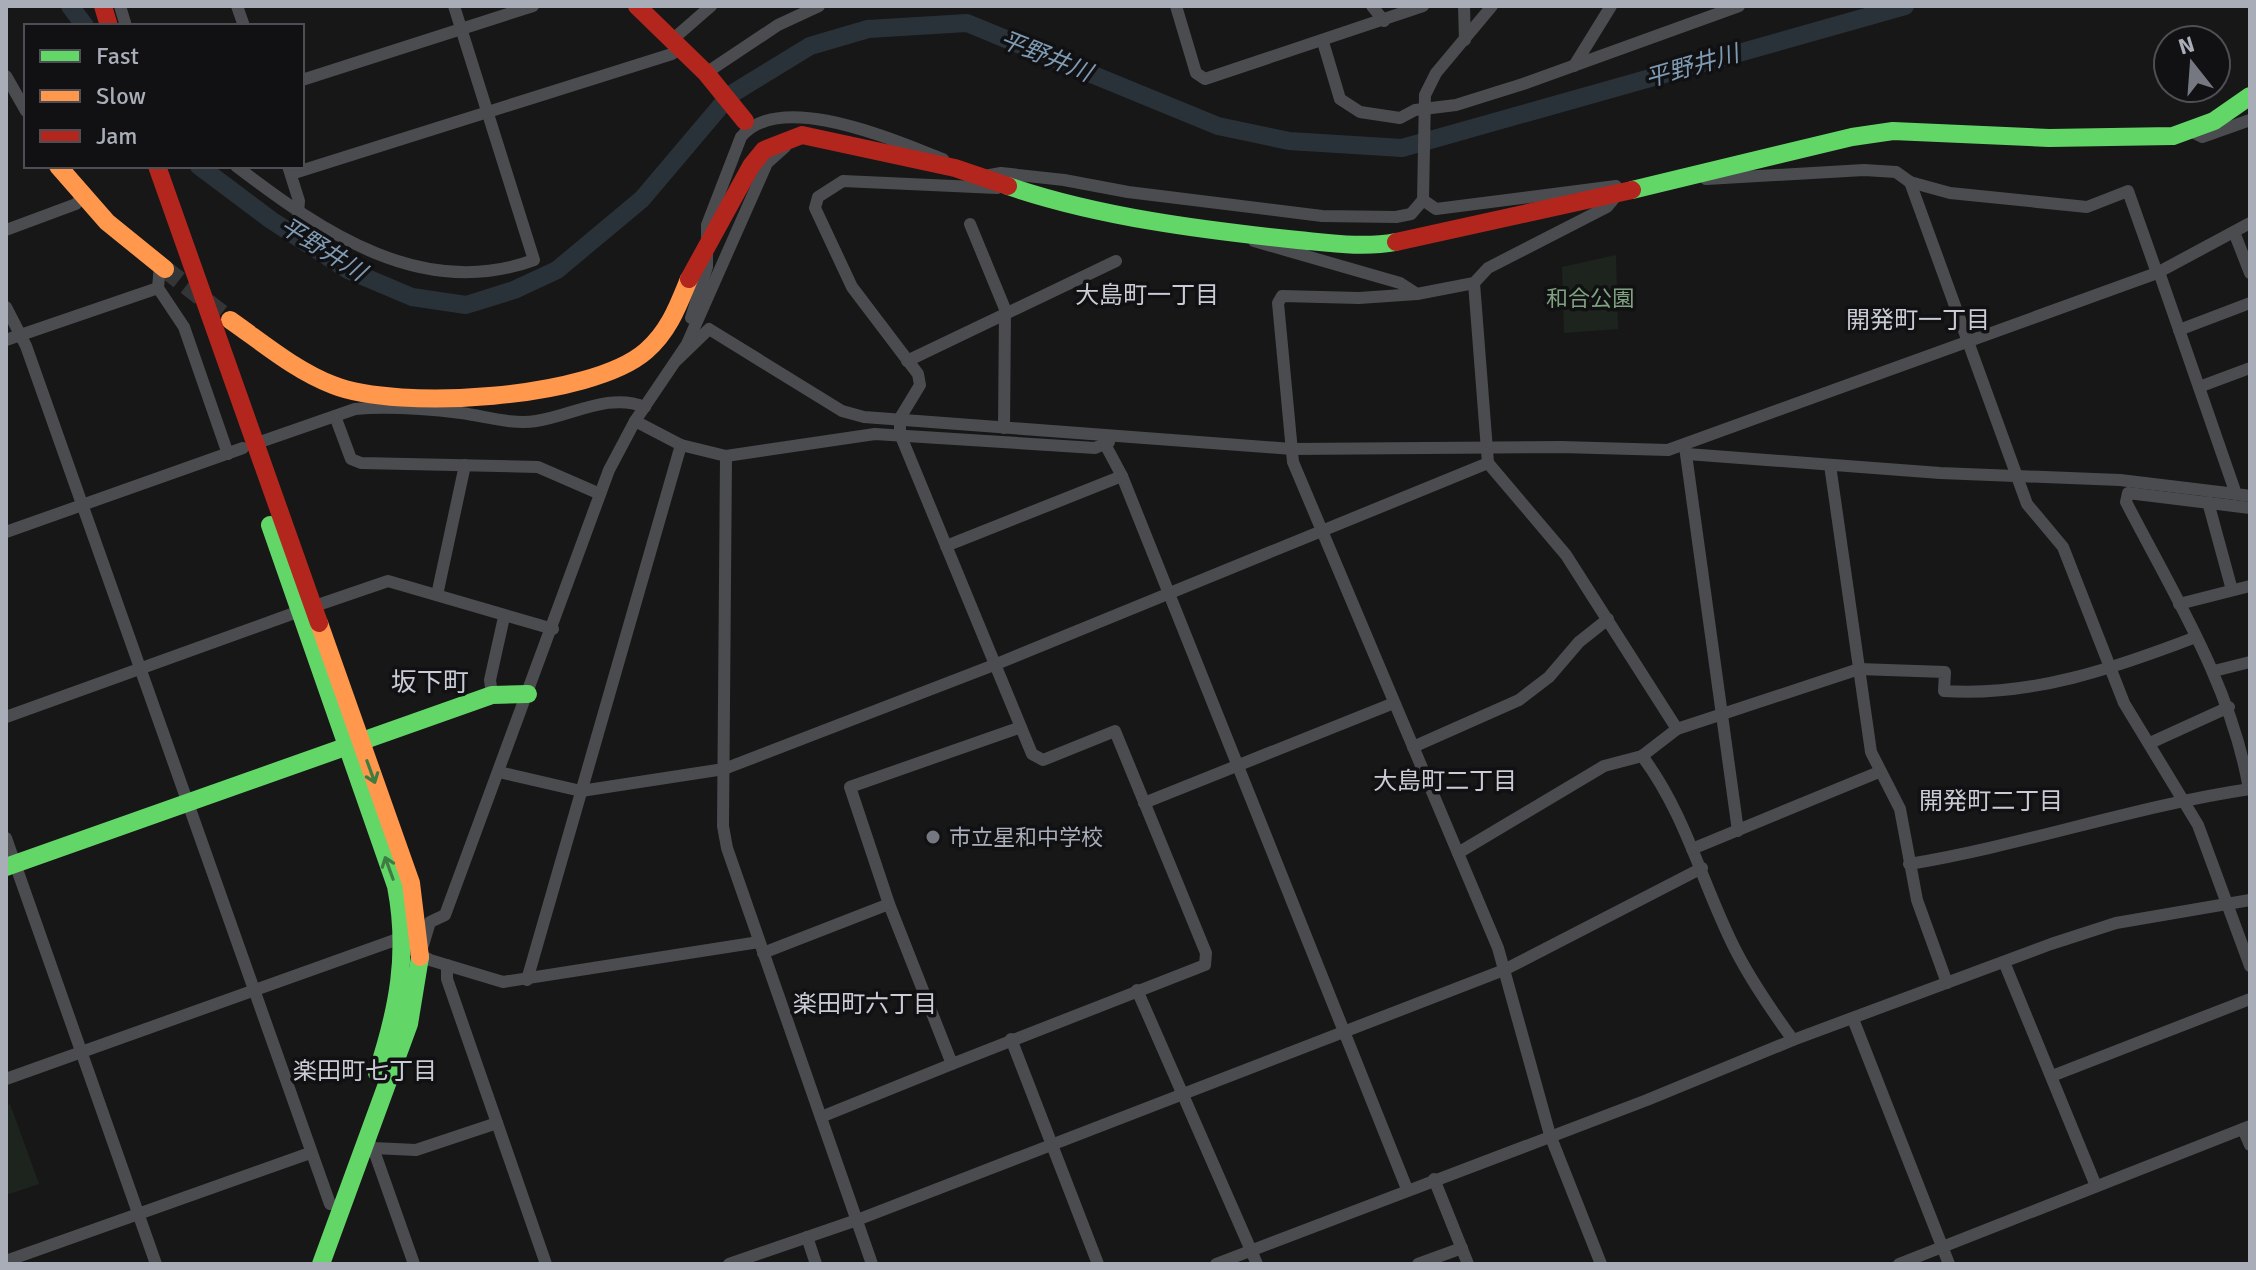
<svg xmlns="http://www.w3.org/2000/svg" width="2256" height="1270" font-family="Signika,'Noto Sans JP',sans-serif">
  <rect width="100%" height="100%" fill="#171717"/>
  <g fill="#1d241e">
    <polygon points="1616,255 1618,329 1564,333 1562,267"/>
    <polygon points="10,1104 39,1184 6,1195 6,1106"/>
  </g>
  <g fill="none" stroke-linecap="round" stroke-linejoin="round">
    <g stroke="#2a3239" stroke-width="18">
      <polyline points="70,6 85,26"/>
      <polyline points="199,166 271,220 348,270 412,297 466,305 514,290 557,270 642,199 730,95 810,46 868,29 967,23 1218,126 1289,141 1402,148 1905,6"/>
    </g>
    <polyline stroke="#343537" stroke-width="18" stroke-dasharray="18 9" stroke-linecap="butt" points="165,269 230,320"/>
    <g stroke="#4b4c50" stroke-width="12">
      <polyline points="120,6 126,26"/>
      <polyline points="237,6 244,26"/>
      <polyline points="1176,6 1196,73 1205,79 1423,6"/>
      <polyline points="1372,6 1384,21"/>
      <polyline points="1464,6 1465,40"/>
      <polyline points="672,40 711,6"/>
      <polyline points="1323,42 1340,99 1360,112 1400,118 1415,110 1456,105 1523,84 1739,6"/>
      <polyline points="1574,66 1611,6"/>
      <polyline points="706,73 778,25 819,6"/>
      <polyline points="6,76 26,111"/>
      <polyline points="302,80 533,6"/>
      <polyline points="2192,132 2202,137 2250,120"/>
      <path d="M 236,166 C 322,232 423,301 534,260 L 454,6"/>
      <polyline points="288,166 299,201 298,213"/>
      <polyline points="291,174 672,54 680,48"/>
      <polyline points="984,176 1001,173 1064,180 1128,192 1322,216 1396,217 1411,214 1423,200 1425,95 1436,73 1492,6"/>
      <polyline points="1706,179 1864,170 1896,172 1910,182 1950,193 2087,207 2128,191 2157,273"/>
      <polyline points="1910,182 2027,504 2063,547 2124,703 2198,825 2250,966"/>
      <polyline points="997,188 843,181 818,197 815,208 852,287 918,374 920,385 900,418 900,434 1032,754 1043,760 1115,731 1206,953 1205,965 952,1064 889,904 850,787 1021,727"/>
      <polyline points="1423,200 1436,209 1616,186"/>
      <polyline points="970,224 1005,309 1004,428"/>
      <polyline points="6,230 76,204 81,198"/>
      <polyline points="2234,232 2250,273"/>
      <polyline points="1254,241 1400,283 1417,294 1474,283 1488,268 1607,207 1617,195"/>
      <polyline points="160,265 158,288 184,327 228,454"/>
      <polyline points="2159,272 2236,494 2250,496"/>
      <polyline points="1474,283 1488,463 1566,555 1677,729"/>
      <polyline points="1417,294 1359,298 1282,296 1278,303 1293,462 1498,948 1550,1135 1601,1264"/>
      <polyline points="6,307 26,346 330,1204"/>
      <path d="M 691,318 L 707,267 L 707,225 L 741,137 C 780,89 895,141 943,159"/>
      <polyline points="2179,330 2250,303"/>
      <polyline points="6,340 158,288"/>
      <polyline points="677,360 709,329 842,411 864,417 1292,449 1561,447 1668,450 2157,273 2250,223"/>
      <polyline points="907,361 1116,261"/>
      <polyline points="2199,387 2250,368"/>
      <polyline points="335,416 351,459 361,463 538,467 600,494"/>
      <polyline points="635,421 681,445 726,456 875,434 1095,448 1109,442"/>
      <path d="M 254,444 L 355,409 C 390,406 427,409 461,413 C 485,416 512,425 536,421 C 572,416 608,392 645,407"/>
      <polyline points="1106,446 1122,476 1407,1189"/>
      <polyline points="1685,447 1738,831"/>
      <polyline points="1687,454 1940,473 2120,480 2236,494"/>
      <polyline points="726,456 723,826 727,848 872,1264"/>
      <polyline points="1830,465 1871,752 1900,809 1917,900 1947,983"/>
      <polyline points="2208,502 2232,590"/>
      <polyline points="6,532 243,448"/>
      <polyline points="946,546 1122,476"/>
      <polyline points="437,595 465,465"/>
      <polyline points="2179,604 2250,586"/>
      <polyline points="312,607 388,581 553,629"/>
      <polyline points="2214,671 2250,662"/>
      <polyline points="492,695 490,680 504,617"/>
      <polyline points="6,717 300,611"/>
      <polyline points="2150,743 2229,707"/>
      <polyline points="1413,747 1519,700 1549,677 1579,642 1608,619"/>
      <path d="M 1642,756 C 1686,814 1703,887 1736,951 C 1752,982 1772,1011 1793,1040"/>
      <polyline points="499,772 581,791 724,769 994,665 1488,463"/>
      <path d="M 2249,789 C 2231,685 2174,595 2126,502 L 2128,493 L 2250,508"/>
      <polyline points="1144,803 1394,703"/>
      <polyline points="6,838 156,1264"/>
      <polyline points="1692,849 1879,772"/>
      <path d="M 1458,853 L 1604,766 L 1642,756 L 1677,729 L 1859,669 L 1945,672 L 1944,691 C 2032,697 2115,668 2196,637"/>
      <path d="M 1909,864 C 2024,845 2135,806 2250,789"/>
      <polyline points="423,945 430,922 445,915 609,470 635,421 687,344 767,163 785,147"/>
      <polyline points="763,953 889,904"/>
      <polyline points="2004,962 2096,1186"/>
      <polyline points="447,965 447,979 546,1264"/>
      <polyline points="527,980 681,445"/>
      <polyline points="1137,990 1257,1264"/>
      <polyline points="1853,1019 1949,1264"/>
      <polyline points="1011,1039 1098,1264"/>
      <polyline points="2052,1076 2250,999"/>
      <polyline points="6,1079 395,940 430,960 503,982 759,942"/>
      <polyline points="821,1117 952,1064"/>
      <polyline points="2243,1129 2250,1145"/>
      <polyline points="365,1138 373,1148 416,1150 497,1123"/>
      <polyline points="373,1148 414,1264"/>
      <polyline points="1434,1179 1468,1264"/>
      <polyline points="807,1237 816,1264"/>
      <polyline points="6,1261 310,1153"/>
      <polyline points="729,1264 857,1220 1504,970 1702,868"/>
      <polyline points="1216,1264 1647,1100 1793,1040 2051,944 2116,923 2250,900"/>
      <polyline points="1418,1264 1462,1248"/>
      <polyline points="1899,1264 2250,1126"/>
    </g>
    <g stroke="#63d668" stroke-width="18">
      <path d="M 1008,186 C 1099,217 1202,230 1298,240 C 1330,243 1364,248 1396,242"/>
      <polyline points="1632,190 1852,137 1893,131 2049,138 2173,136 2214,121 2250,96"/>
      <path d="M 270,525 L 396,886 C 409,953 398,1009 377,1073"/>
      <polyline points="6,867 492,695 528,694"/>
      <polyline points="321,1264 409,1024 420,957"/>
    </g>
    <g stroke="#ff974d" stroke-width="18">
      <polyline points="58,166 107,222 165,269"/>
      <path d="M 230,320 C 263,343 296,371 333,385 C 398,411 591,399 646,351 C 669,331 678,306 689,279"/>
      <polyline points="319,623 411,883 420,957"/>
    </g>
    <g stroke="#b3261e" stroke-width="18">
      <polyline points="103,6 109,26"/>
      <polyline points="637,6 706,73 745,121"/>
      <polyline points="157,166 319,623"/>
      <polyline points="1396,242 1632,190"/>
      <polyline points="689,279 751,166 764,150 802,135 955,168 1008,186"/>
    </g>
  </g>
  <defs><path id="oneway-shaft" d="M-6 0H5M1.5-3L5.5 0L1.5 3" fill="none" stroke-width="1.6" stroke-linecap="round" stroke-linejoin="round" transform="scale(2)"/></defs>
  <g stroke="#3e7d42">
    <use href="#oneway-shaft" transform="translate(371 772) rotate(70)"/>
    <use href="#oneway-shaft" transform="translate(389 868) rotate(-110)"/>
  </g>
  <circle fill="#757880" stroke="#111113" stroke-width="3" cx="933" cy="837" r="8"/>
  <g text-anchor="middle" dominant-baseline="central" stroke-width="7" stroke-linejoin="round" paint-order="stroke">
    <g font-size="22" fill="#7fa381" stroke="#111113">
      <text x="1590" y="298">和合公園</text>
    </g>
    <g font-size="22" fill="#a8adb8" stroke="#111113" text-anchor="start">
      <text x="949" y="837">市立星和中学校</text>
    </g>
    <g font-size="24" font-style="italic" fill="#7f9bb3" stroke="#111113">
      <text transform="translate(1046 56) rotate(22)">平野井川</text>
      <text transform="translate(1692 66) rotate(-16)">平野井川</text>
      <text transform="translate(323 249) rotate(32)">平野井川</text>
    </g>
    <g font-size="24" fill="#c9ccd4" stroke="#111113">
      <text x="1147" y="295">大島町一丁目</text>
      <text x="1918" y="320">開発町一丁目</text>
      <text x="1445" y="781">大島町二丁目</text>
      <text x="1991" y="801">開発町二丁目</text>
      <text x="865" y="1004">楽田町六丁目</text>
      <text x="365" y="1071">楽田町七丁目</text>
    </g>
    <g font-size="26" fill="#c9ccd4" stroke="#111113">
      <text x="430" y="683">坂下町</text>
    </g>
  </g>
  <rect width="2256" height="1270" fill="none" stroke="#a8adb8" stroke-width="16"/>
  <rect x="24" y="24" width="280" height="144" fill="#111113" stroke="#4d4f55" stroke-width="2"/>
  <rect x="40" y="50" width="40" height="12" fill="#63d668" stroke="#4d4f55" stroke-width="2"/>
  <text x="96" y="64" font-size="24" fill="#a8adb8">Fast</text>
  <rect x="40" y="90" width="40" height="12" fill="#ff974d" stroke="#4d4f55" stroke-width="2"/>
  <text x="96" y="104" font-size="24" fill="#a8adb8">Slow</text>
  <rect x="40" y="130" width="40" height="12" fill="#b3261e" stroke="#4d4f55" stroke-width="2"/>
  <text x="96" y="144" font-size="24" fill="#a8adb8">Jam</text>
  <g transform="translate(2192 64) rotate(343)"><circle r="38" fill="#111113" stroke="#4d4f55" stroke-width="2"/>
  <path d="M0-6L14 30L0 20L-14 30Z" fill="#757880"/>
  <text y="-12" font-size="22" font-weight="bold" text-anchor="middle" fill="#a8adb8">N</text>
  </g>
</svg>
